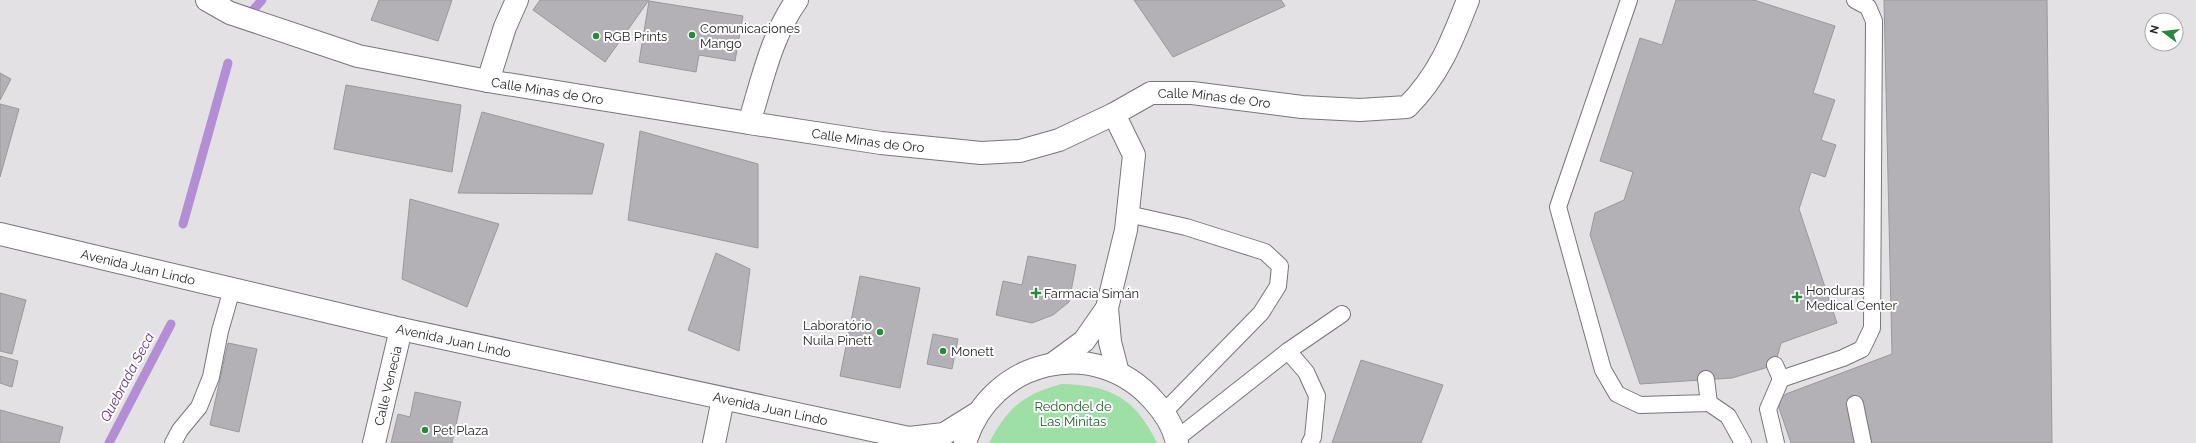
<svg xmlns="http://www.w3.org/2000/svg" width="2196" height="443" font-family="Raleway,sans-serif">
  <rect width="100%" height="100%" fill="#e3e1e4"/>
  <path fill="#9edfa5" d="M 1061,384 C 1111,385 1135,398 1157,443 L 989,443 C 1008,407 1023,395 1061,384 Z"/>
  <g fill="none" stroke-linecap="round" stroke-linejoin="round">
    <g stroke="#b48ed4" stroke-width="9">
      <polyline points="254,9 262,0"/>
      <polyline points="183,224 228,63"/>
      <polyline points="109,443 171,324"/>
    </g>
  </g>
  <g fill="#b3b1b5" stroke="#9a989c">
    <polygon points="379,0 452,0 438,41 371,20"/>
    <polygon points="540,0 649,0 605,62 533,10"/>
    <polygon points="1134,0 1281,0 1285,6 1173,57"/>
    <polygon points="1676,0 1754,0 1835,26 1813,93 1835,100 1821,140 1836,145 1825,177 1811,172 1799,209 1837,323 1781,343 1775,365 1732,378 1640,384 1590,235 1595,213 1624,200 1633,172 1600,161 1640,38 1662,45"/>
    <polygon points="1884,0 2047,0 2052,443 1791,443 1779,408 1780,399 1786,394 1892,354"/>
    <polygon points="649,1 743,16 735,61 699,55 696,72 639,62"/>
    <polygon points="0,73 11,79 0,100"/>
    <polygon points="346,85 461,105 452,172 334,149"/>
    <polygon points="0,104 19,109 0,177"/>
    <polygon points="482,112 604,144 592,194 458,193"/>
    <polygon points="640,131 758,164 758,248 628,220"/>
    <polygon points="410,199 499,224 467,307 402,279"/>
    <polygon points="716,253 750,269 739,351 688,330"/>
    <polygon points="1028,256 1076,265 1069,302 1053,315 1032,323 996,315 1003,281 1022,285"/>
    <polygon points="860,276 920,288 900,388 840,376"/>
    <polygon points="0,293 26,300 12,354 0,351"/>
    <polygon points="933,334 958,339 952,369 927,364"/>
    <polygon points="228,343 257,349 239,432 210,425"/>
    <polygon points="0,356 18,361 12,387 0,383"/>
    <polygon points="1361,360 1443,385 1421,443 1332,443"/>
    <polygon points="415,392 461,402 452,443 391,443 398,414 410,417"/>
    <polygon points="0,410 63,427 59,443 0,443"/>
  </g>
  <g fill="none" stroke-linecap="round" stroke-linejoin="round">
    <defs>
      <g id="service">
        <polyline points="1629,0 1558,207 1603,370 1617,394 1640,405 1709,403 1728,416 1743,443"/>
        <polyline points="1128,214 1186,227 1265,252 1280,266 1278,286 1261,313 1164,412"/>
        <polyline points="1288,351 1306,372 1317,396 1313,437 1310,443"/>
        <polyline points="1775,365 1781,379"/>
        <polyline points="1706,379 1709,403"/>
        <polyline points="1855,404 1863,443"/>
        <polyline points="1176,439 1288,351 1342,314"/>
        <polyline points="173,443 180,430 199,407 211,377 220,331 232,289"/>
        <polyline points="1776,443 1768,409 1781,379 1843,358 1862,349 1872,328 1874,21 1868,7 1855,0"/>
      </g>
      <g id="minor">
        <path id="s1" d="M 207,0 L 230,13 L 358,56 L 488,81 L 749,123"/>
        <polyline points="488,81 505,27 517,0"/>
        <path id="s2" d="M 1114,114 L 1151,93 L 1192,93 L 1302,107 L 1360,110 L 1407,107 C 1439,75 1452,41 1468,0"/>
        <path id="s3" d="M 374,443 L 401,329"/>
        <polyline points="714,443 723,399"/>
      </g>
      <g id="tertiary">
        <path id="s4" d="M 797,0 C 771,36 762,82 749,123 L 881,143 L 981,153 L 1020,151 L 1059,140 L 1114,114 L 1134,155 L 1126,230 L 1107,308 L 1110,342 L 1118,373"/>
        <path id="s5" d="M 0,234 L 401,329 L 909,438 L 944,434 L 976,414"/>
        <polyline points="1054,363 1084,341 1107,308"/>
        <path d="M 965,443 C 990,359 1096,334 1154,401 C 1164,412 1174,428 1177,443"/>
      </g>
    </defs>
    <use href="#service" stroke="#78767a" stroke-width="18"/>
    <use href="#minor" stroke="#78767a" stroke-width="24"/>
    <use href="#tertiary" stroke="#78767a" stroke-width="24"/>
    <use href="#service" stroke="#fff" stroke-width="16"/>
    <use href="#minor" stroke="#fff" stroke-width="22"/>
    <use href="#tertiary" stroke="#fff" stroke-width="22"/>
  </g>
  <g fill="#28893c" stroke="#fff" stroke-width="1.5">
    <circle cx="692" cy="35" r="4"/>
    <circle cx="596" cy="36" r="4"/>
    <path d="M1034 287h4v4h4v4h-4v4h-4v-4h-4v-4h4z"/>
    <path d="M1795 291h4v4h4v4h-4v4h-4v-4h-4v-4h4z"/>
    <circle cx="880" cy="332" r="4"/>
    <circle cx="943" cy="351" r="4"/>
    <circle cx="425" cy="430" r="4"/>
  </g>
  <g text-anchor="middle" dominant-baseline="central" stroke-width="4" stroke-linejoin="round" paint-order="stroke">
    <g font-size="13" fill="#2a292b" stroke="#fff" text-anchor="start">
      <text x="700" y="28">Comunicaciones<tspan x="700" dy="15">Mango</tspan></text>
      <text x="604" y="36">RGB Prints</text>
      <text x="1806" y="290">Honduras<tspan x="1806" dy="15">Medical Center</tspan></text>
      <text x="1044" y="293">Farmacia Simán</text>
      <text x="872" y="325" text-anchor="end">Laboratório<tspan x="872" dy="15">Nuila Pinett</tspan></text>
      <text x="951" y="351">Monett</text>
      <text x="433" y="430">Pet Plaza</text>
    </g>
    <g font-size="13" fill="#2a292b" stroke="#fff">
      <text stroke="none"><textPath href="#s1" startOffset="354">Calle Minas de Oro</textPath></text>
      <text stroke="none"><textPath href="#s2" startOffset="106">Calle Minas de Oro</textPath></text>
      <text stroke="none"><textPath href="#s4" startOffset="253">Calle Minas de Oro</textPath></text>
      <text stroke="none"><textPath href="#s5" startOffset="142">Avenida Juan Lindo</textPath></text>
      <text stroke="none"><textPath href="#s5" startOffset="466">Avenida Juan Lindo</textPath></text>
      <text stroke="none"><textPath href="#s3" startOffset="59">Calle Venecia</textPath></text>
      <text stroke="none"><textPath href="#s5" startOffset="790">Avenida Juan Lindo</textPath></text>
    </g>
    <g font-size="13" fill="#1d622b" stroke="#fff">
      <text x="1073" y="406">Redondel de<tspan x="1073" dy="15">Las Minitas</tspan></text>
    </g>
    <g font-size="14" font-style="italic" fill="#623184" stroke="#fff">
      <text transform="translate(127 377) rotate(-62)">Quebrada Seca</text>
    </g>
  </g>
  <g transform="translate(2164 32) rotate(285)"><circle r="19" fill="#ffffff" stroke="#aaa9aa"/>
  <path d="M0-3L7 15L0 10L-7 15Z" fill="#28893c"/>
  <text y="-6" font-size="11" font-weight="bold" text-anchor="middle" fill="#2a292b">N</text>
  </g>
</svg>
